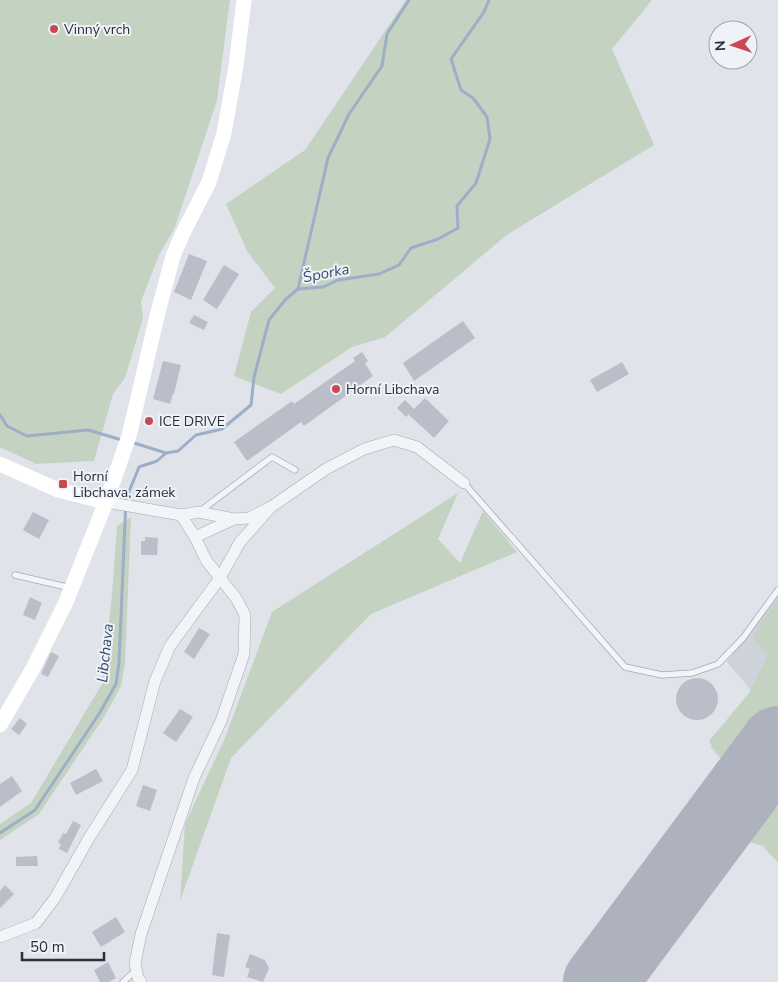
<svg xmlns="http://www.w3.org/2000/svg" width="778" height="982" font-family="'Nunito Sans',sans-serif">
  <rect width="100%" height="100%" fill="#e0e3e9"/>
  <polygon fill="#ced2da" points="778,586 778,790 633,982 570,982 729,768 710,747 752,691 727,662"/>
  <g fill="#c4d2c1">
    <polygon points="0,0 230,0 217,100 175,227 159,255 141,301 143,318 125,378 113,394 94,461 36,464 0,447"/>
    <polygon points="406,0 652,0 612,49 654,145 508,234 385,337 352,347 281,394 234,376 251,312 275,288 247,251 226,204 305,150"/>
    <polygon points="458,493 438,539 460,563 483,511 517,552 371,614 231,758 180,901 185,824 225,738 272,612"/>
    <polygon points="131,517 125,663 121,686 104,717 39,814 0,840 0,824 31,803 102,684 112,595 117,526"/>
    <polygon points="778,599 778,723 586,982 572,982 723,777 727,765 709,741 749,693 768,655 753,639 759,626"/>
    <polygon points="778,763 778,788 774,797 751,828 772,802 778,809 778,863 763,846 742,840 637,982 616,982"/>
  </g>
  <g fill="none" stroke-linecap="round" stroke-linejoin="round">
    <g stroke="#9caec8" stroke-width="3">
      <polyline points="298,289 328,158 349,114 382,66 387,34 409,0"/>
      <polyline points="0,415 7,426 27,436 88,430 122,440"/>
      <polyline points="131,442 166,453 178,451 196,435 222,429 251,405 254,377 269,320 286,299 298,289 323,287 338,280 379,274 399,265 411,248 438,239 458,228 457,206 476,183 490,139 487,117 473,98 461,90 451,59 484,12 489,0"/>
      <polyline points="0,833 35,810 99,714 116,684 119,663 126,499 139,467 157,461 166,453"/>
    </g>
    <polyline stroke="#adb2be" stroke-width="74" points="600,982 778,743"/>
  </g>
  <g fill="#babec8">
    <polygon points="189,254 207,261 191,300 174,292"/>
    <polygon points="224,265 239,274 217,309 203,300"/>
    <polygon points="194,315 208,322 204,330 189,323"/>
    <polygon points="463,321 475,338 414,381 403,363"/>
    <polygon points="362,352 368,361 365,363 373,376 304,426 301,422 247,461 234,442 292,401 294,404 355,361 353,358"/>
    <polygon points="163,361 181,365 174,394 173,394 170,404 153,399"/>
    <polygon points="622,362 629,374 597,392 590,380"/>
    <polygon points="425,398 449,421 434,438 409,415 411,412 406,417 397,408 405,400 414,409"/>
    <polygon points="33,512 49,520 39,539 23,530"/>
    <polygon points="145,537 158,538 157,555 141,555 141,541 145,541"/>
    <polygon points="30,597 42,603 35,620 23,615"/>
    <polygon points="199,628 210,634 194,659 184,652"/>
    <polygon points="51,652 59,656 48,677 41,674"/>
    <circle cx="697" cy="699" r="21"/>
    <polygon points="180,709 193,717 176,742 163,733"/>
    <polygon points="20,718 27,724 19,735 11,729"/>
    <polygon points="96,769 103,781 76,795 70,783"/>
    <polygon points="12,776 22,791 0,807 0,784"/>
    <polygon points="143,785 157,790 150,811 136,806"/>
    <polygon points="73,821 81,825 67,853 59,849 61,844 58,843 63,833 66,834"/>
    <polygon points="37,856 38,866 16,866 16,857"/>
    <polygon points="5,885 14,894 0,908 0,891"/>
    <polygon points="116,917 125,932 101,947 92,932"/>
    <polygon points="217,933 230,935 224,977 212,975"/>
    <polygon points="250,954 265,960 269,968 263,982 247,977 250,969 245,967"/>
    <polygon points="108,962 116,978 109,982 100,982 94,970"/>
  </g>
  <g fill="none" stroke-linecap="round" stroke-linejoin="round">
    <defs>
      <g id="lane">
        <polyline points="464,483 625,667 662,675 692,673 718,664 743,638 778,590"/>
        <polyline points="199,512 272,457 295,470"/>
        <polyline points="15,575 71,588"/>
        <polyline points="123,982 136,970"/>
      </g>
      <g id="street">
        <polyline points="181,515 199,512 234,519"/>
        <polyline points="195,537 234,519 249,518 271,507 326,469 364,449 394,440 417,447 464,483"/>
        <polyline points="0,937 36,923 55,898 89,838 132,770 155,681 170,646 220,578 206,560 195,537 181,515 106,502"/>
        <polyline points="141,982 138,978 135,963 141,934 194,778 221,721 244,654 245,615 236,598 220,578 240,542 271,507"/>
      </g>
    </defs>
    <use href="#lane" stroke="#a5a9b3" stroke-width="7"/>
    <use href="#street" stroke="#a5a9b3" stroke-width="12"/>
    <use href="#lane" stroke="#f3f4f7" stroke-width="5.5"/>
    <use href="#street" stroke="#f3f4f7" stroke-width="11"/>
    <g stroke="#fff" stroke-width="15">
      <polyline points="0,464 58,490 106,502"/>
      <polyline points="0,725 32,670 66,602 106,502 129,436 158,312 173,256 182,235 209,182 224,133 236,66 244,0"/>
    </g>
  </g>
  <g fill="#ca4852" stroke="#eff2f6" stroke-width="2">
    <circle cx="54" cy="29" r="5"/>
    <circle cx="336" cy="389" r="5"/>
    <circle cx="149" cy="421" r="5"/>
    <rect x="58" y="479" width="10" height="10" rx="2.5"/>
  </g>
  <g text-anchor="middle" dominant-baseline="central" stroke-width="4" stroke-linejoin="round" paint-order="stroke">
    <g font-size="14" fill="#292f3f" stroke="#eff2f6" text-anchor="start">
      <text x="64" y="29">Vinný vrch</text>
      <text x="346" y="389">Horní Libchava</text>
      <text x="159" y="421">ICE DRIVE</text>
      <text x="73" y="476">Horní<tspan x="73" dy="16">Libchava, zámek</tspan></text>
    </g>
    <g font-size="15" font-style="italic" fill="#344b72" stroke="#eff2f6">
      <text transform="translate(326 273) rotate(-11)">Šporka</text>
      <text transform="translate(105 653) rotate(-84)">Libchava</text>
    </g>
  </g>
  <g transform="translate(733 45) rotate(267)"><circle r="24" fill="#eff2f6" stroke="#a0a4ad"/>
  <path d="M0-4L9 19L0 12L-9 19Z" fill="#ca4852"/>
  <text y="-8" font-size="14" font-weight="bold" text-anchor="middle" fill="#292f3f">N</text>
  </g>
  <path d="M22 952v8h82v-8" fill="none" stroke="#292f3f" stroke-width="2.5"/>
  <text x="30" y="952" font-size="15" fill="#292f3f" stroke="#eff2f6" stroke-width="4" paint-order="stroke">50 m</text>
</svg>
